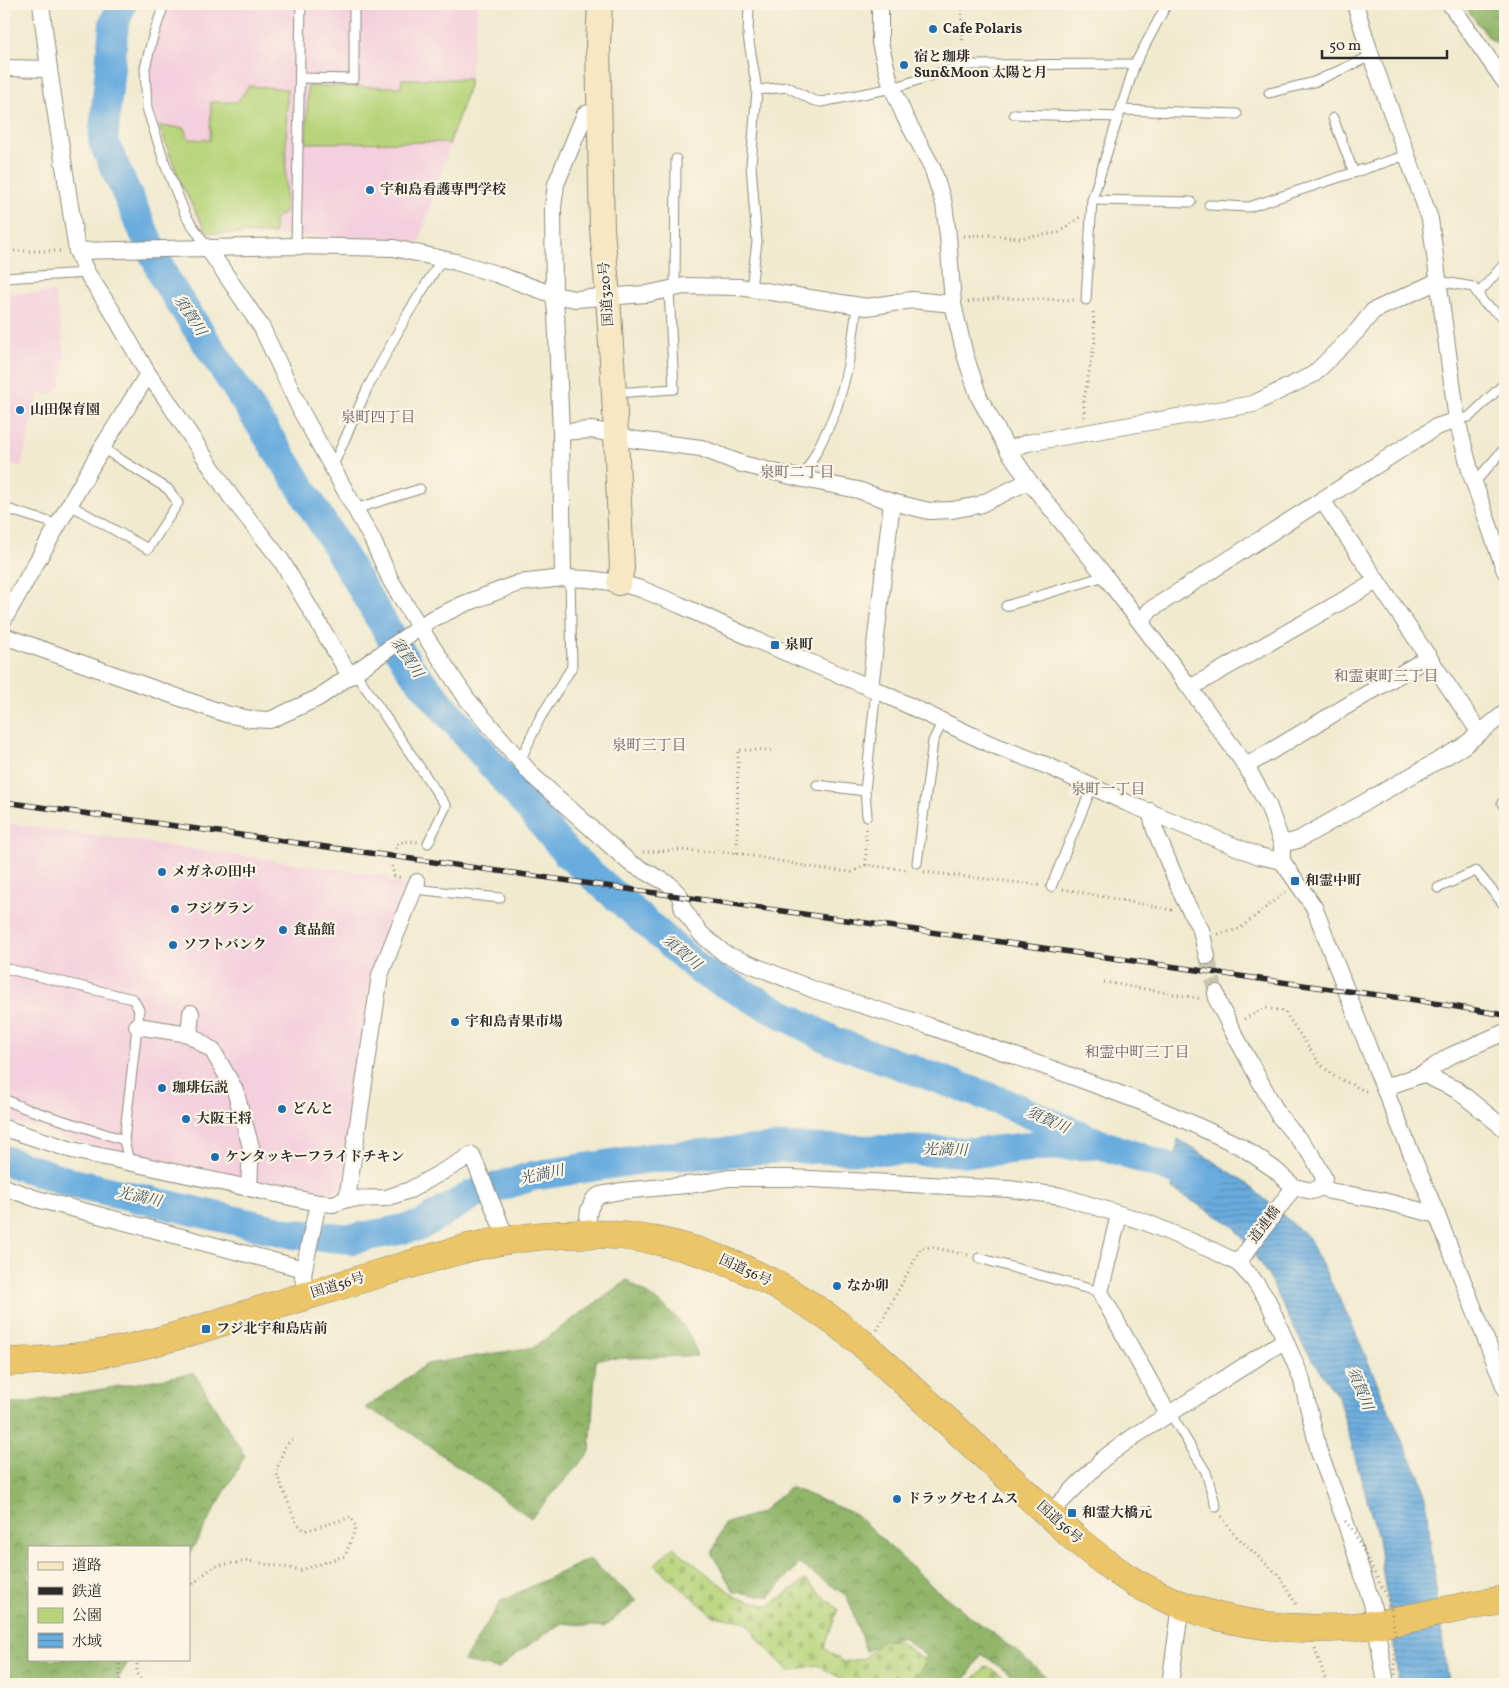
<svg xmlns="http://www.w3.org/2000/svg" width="1509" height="1688" font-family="Vollkorn,'Noto Serif JP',serif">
  <defs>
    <pattern id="forest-crowns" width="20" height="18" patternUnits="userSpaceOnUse" patternTransform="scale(1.25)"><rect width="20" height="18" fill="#91b66a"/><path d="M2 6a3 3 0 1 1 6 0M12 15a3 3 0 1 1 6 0" fill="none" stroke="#779457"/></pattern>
    <pattern id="cemetery-stones" width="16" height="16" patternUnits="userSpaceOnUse" patternTransform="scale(1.25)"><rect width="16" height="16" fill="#b7d47a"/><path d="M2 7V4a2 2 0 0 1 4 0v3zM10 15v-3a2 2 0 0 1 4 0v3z" fill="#9eb66a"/></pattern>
    <pattern id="water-rules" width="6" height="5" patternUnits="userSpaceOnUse" patternTransform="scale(1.25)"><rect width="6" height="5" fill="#69acde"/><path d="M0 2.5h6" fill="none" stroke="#578cb4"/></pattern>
  </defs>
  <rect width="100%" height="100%" fill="#fcf5e5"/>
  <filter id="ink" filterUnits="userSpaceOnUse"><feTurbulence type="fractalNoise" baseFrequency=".02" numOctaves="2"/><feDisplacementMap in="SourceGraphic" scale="10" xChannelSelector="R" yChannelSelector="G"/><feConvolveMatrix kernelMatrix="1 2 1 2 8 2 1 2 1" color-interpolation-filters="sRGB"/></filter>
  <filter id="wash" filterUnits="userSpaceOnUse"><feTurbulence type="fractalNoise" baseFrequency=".0096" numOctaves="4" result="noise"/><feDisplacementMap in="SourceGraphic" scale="20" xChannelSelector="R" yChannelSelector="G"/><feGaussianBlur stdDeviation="1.12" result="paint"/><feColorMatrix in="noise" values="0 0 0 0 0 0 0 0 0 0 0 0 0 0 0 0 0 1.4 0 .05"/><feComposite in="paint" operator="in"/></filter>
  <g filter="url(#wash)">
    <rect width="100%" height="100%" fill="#f0eacf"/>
    <g fill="#f4cfdd">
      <polygon points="168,4 478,4 469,86 418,245 393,239 304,236 206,235 180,185 154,116 149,86 149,70 155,42"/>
      <polygon points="55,292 65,356 61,386 51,395 39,392 21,467 4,462 4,294"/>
      <polygon points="4,823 387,876 389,881 407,884 371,977 344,1186 328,1194 115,1152 4,1120"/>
    </g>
    <g fill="#b7d47a" stroke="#718052">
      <polygon points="402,79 469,79 469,86 449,144 438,142 306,143 308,86 401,87"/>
      <polygon points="249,86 287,89 285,212 274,220 274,234 207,233 181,184 159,126 184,128 188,139 210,140 211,102 237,102"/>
    </g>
    <g fill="url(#forest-crowns)" stroke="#5e704a">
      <polygon points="1463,4 1505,4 1505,49 1489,38"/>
      <path d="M 627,1280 C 656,1301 689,1318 697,1356 L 596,1359 L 590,1452 L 531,1518 L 395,1422 L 365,1408 L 427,1364 L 534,1347 Z"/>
      <polygon points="194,1373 245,1456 189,1555 189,1547 29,1547 29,1659 130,1659 115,1684 4,1684 4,1403 17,1404"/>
      <polygon points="790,1487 855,1514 934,1588 1026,1659 1054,1684 1023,1684 982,1654 962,1684 903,1684 926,1656 901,1636 866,1651 847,1596 799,1564 769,1597 734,1592 712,1554 724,1524 760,1513"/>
      <polygon points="589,1559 637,1601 604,1627 562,1623 523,1649 498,1669 463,1662 501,1601"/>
    </g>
    <g fill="url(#cemetery-stones)" stroke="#718052">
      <polygon points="673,1547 736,1597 769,1606 805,1580 838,1609 824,1648 843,1662 865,1658 882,1640 899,1641 927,1662 909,1684 851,1684 817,1665 789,1671 761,1643 747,1622 714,1616 654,1565"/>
      <polygon points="987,1666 1013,1684 968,1684"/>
    </g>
    <polygon fill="url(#water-rules)" stroke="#4a6c84" points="1178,1139 1244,1181 1308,1237 1351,1322 1400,1436 1422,1482 1428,1511 1430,1541 1448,1684 1399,1684 1378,1538 1338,1397 1301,1342 1268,1275 1234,1226 1172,1189"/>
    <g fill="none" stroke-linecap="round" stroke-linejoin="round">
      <g stroke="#69acde" stroke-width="30">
        <polyline points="122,4 114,24 103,141 166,281 293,474 410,668 568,854 701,971 833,1041 1003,1102 1100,1144 1207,1181 1211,1183"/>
        <polyline points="4,1160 69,1182 293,1234 352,1239 419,1226 472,1195 533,1176 650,1158 782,1148 981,1152 1039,1146 1092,1145"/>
      </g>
    </g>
  </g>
  <g filter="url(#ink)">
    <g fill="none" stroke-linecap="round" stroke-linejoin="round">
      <polyline stroke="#c9c4ae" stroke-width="16" stroke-dasharray="16 8" stroke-linecap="butt" points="1207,956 1216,993"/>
      <defs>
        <g id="lane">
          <polyline points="164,4 152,40 145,68 147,108 166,167 186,216 207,247"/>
          <polyline points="749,4 748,36 757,90 751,165 757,242 751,288"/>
          <polyline points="300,78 354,79 354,4"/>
          <polyline points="757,90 788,87 812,100 821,102 893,88 964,65 1135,64"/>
          <polyline points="1269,93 1314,82 1371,56"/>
          <polyline points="1121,110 1237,114"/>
          <polyline points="1014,114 1119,117"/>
          <polyline points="1333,118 1354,173"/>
          <polyline points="1092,200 1191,202"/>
          <polyline points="1209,205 1249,207 1407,155"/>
          <polyline points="296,246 301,4"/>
          <polyline points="4,278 87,273"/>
          <polyline points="1438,281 1473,287 1484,303 1505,319"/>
          <polyline points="675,288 676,159"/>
          <polyline points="1478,294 1505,263"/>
          <polyline points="1086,300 1092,200 1135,64 1167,4"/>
          <polyline points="614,393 674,389 669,289"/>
          <polyline points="1457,420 1469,417 1505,383"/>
          <polyline points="332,468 367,389 407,315 442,259"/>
          <path d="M 803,479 C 813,457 826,435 835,412 C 847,379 853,341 857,306"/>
          <polyline points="1474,483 1505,448"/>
          <polyline points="70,505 148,549 178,503 168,489 102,448"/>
          <polyline points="4,508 59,525"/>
          <polyline points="355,509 420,489"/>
          <polyline points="1006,606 1105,576"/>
          <polyline points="355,672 446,806 428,843"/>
          <polyline points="520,761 540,718 572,667 570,579"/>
          <polyline points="817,785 865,791"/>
          <polyline points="1502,803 1505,808"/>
          <polyline points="867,816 865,791 876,690"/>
          <polyline points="917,863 933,741 943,721"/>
          <polyline points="1051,887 1092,787"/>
          <polyline points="1438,888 1476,871 1505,906"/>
          <polyline points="414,889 500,898"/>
          <polyline points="4,968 133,999 139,1010 124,1140 129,1162"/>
          <polyline points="4,1099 24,1108 124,1140"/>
          <polyline points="979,1258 1100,1292"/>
          <polyline points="1170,1413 1206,1472 1216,1507"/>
        </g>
        <g id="street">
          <polyline points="41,4 49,69 77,251 87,273 112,311 148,374 163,394 231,497 281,560 350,676"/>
          <polyline points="880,4 880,43 890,82 905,117 932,167 944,204 948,236 953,304 965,355 979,397 1008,450 1029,481 1105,576 1190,688 1246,766 1268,805 1282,844 1282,861 1314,907 1384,1088 1437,1215 1505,1388"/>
          <polyline points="1355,4 1371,56 1430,219 1457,420 1471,474 1505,571"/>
          <polyline points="1450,4 1505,82"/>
          <polyline points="4,68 49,69"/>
          <polyline points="207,247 262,328 301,411 372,539 391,581 420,628 467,699 533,776 630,863 669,884 680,896 683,909 701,934 725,954 817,991 929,1026 1058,1071 1147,1104 1191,1123 1242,1147 1274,1169 1294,1187 1312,1191 1322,1187"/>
          <polyline points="77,251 296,246 394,248 456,262 496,274 554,295 575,299 647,294 684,286 739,287 867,307 912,300 953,304"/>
          <polyline points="561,432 591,430 616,434 629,439 701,448 742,464 803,479 858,490 892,502 929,511 952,510 979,505 1029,481"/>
          <polyline points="1008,450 1027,443 1253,404 1314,374 1357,331 1373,311 1438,281"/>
          <polyline points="1322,500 1480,733"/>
          <polyline points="563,578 561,432 556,312 554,295 553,207 556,184 585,114 599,111"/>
          <polyline points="4,619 102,448 148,374"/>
          <polyline points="1141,622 1150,610 1436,427 1457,420"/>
          <polyline points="4,636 226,714 250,719 270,720 318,698 430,620 464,604 519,583 563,578 588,579 619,583 641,589 680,605 756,640 876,690 988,743 1048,766 1127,803 1259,856 1282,861"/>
          <polyline points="870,688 892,502"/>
          <polyline points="1190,688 1377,581"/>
          <polyline points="1246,766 1429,657"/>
          <polyline points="1150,811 1155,830 1184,899 1201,930 1207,956"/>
          <polyline points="1282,844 1298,840 1462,747 1505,713"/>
          <polyline points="1216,993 1218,1002 1230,1026 1279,1116 1312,1155 1324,1178 1322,1187 1330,1191 1379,1200 1437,1215"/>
          <polyline points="137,1026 189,1034 213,1051 235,1090 251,1147 249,1188"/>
          <polyline points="189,1034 191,1013"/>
          <polyline points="1423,1074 1457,1090 1505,1129"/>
          <polyline points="1384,1088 1423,1074 1450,1056 1505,1032"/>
          <polyline points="4,1128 72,1150 318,1203 333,1204 347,1199 380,975 417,882"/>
          <polyline points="4,1187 37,1199 304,1269"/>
          <polyline points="347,1199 386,1198 410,1190 472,1155 507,1240"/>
          <polyline points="1119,1215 1100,1292 1168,1414"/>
          <polyline points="586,1234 589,1210 594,1199 600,1195 621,1191 697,1184 729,1178 791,1178 1009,1189 1061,1196 1145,1222 1214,1251 1238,1263 1253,1279 1268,1301 1301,1377 1319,1452 1344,1518 1372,1603 1386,1684"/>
          <polyline points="1238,1263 1294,1187"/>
          <polyline points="308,1295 303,1277 304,1269 318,1203"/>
          <polyline points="1049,1514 1104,1458 1133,1437 1285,1340"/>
          <polyline points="1170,1684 1181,1605"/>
        </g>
        <polyline id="secondary" points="600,4 598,45 602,229 608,297 614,393 622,568 619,583"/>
        <path id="highway" d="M 4,1362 C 37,1361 70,1359 103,1353 C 147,1346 191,1332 234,1318 C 283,1303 332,1288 381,1273 C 414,1264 447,1252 481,1245 C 515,1238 549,1234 584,1234 C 688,1233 781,1278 861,1342 L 1078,1541 C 1099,1558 1119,1574 1143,1587 C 1218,1628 1307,1636 1390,1622 C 1429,1615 1466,1605 1505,1600"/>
      </defs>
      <use href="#lane" stroke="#8e8a7d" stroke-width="11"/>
      <use href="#street" stroke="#8e8a7d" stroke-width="18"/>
      <use href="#secondary" stroke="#8e8a7d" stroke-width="26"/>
      <use href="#highway" stroke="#8e8a7d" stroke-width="29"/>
      <g stroke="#8e8a7d" stroke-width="3" stroke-dasharray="1 4" stroke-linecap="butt">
        <polyline points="961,4 963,55"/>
        <polyline points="964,236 988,235 1019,238 1058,233 1080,217"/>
        <polyline points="4,251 61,251"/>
        <polyline points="968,302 998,298 1074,300"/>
        <polyline points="1084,417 1084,399 1095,341 1093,310"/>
        <polyline points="396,849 398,843 408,841 418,842"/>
        <polyline points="643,852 679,850 737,853 821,869 852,872 866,865 908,870"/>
        <polyline points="737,853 738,750 772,750"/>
        <polyline points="866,865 866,828"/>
        <polyline points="392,866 394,876 403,878"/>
        <polyline points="924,872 1039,885"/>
        <polyline points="1063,889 1172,910"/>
        <polyline points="1218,934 1239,929 1285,892"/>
        <polyline points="1104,982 1202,999"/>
        <polyline points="1244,1019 1265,1008 1284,1011 1320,1064 1334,1076 1365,1091 1369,1091"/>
        <polyline points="877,1330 921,1248 931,1247 968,1255"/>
        <polyline points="1222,1516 1232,1532 1280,1577 1297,1606"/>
        <polyline points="189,1587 214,1566 248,1561 301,1570 345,1556 356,1527 351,1517 305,1531 296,1522 276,1472 285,1446 292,1440"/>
        <polyline points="1315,1649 1327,1684"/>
        <polyline points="119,1659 120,1684"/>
        <polyline points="137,1659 137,1674 145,1684"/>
      </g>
      <use href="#lane" stroke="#fff" stroke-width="9"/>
      <use href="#street" stroke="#fff" stroke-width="16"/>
      <use href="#secondary" stroke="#f7e8c3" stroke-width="24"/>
      <use href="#highway" stroke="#ecc569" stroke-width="28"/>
      <defs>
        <polyline id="rail" points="4,802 663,894 1331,989 1410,999 1505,1015"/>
      </defs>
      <use href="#rail" stroke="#2b2b2b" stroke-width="5.5"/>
      <use href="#rail" stroke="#fcf5e5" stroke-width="4" stroke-dasharray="11" stroke-linecap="butt"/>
      <polyline stroke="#8e8a7d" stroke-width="3" stroke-dasharray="1 4" stroke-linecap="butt" points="1345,1521 1353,1530 1390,1604 1395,1634 1395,1684"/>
    </g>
  </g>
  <g fill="#1f6fb2" stroke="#fcf5e5" stroke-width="2">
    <circle cx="933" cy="29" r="5"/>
    <circle cx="904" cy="65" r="5"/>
    <circle cx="370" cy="190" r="5"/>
    <circle cx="20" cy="410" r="5"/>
    <rect x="770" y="640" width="10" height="10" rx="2.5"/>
    <circle cx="162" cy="872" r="5"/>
    <rect x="1290" y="876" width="10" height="10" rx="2.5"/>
    <circle cx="175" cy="909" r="5"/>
    <circle cx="283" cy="930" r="5"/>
    <circle cx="173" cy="945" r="5"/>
    <circle cx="455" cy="1022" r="5"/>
    <circle cx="162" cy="1088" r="5"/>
    <circle cx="282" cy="1109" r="5"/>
    <circle cx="186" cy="1119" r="5"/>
    <circle cx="215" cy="1157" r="5"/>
    <circle cx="837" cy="1286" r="5"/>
    <rect x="201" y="1324" width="10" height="10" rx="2.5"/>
    <circle cx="897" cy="1499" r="5"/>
    <rect x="1067" y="1508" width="10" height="10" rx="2.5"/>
  </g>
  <g text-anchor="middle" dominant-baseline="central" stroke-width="4.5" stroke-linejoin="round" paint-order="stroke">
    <g font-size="14" font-weight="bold" fill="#2b2b2b" stroke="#fcf5e5" text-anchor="start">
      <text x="943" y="29">Cafe Polaris</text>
      <text x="914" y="57">宿と珈琲<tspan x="914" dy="16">Sun&amp;Moon 太陽と月</tspan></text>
      <text x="380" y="190">宇和島看護専門学校</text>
      <text x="30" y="410">山田保育園</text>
      <text x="785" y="645">泉町</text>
      <text x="172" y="872">メガネの田中</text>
      <text x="1305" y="881">和霊中町</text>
      <text x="185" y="909">フジグラン</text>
      <text x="293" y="930">食品館</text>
      <text x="183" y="945">ソフトバンク</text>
      <text x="465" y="1022">宇和島青果市場</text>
      <text x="172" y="1088">珈琲伝説</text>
      <text x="292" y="1109">どんと</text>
      <text x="196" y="1119">大阪王将</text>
      <text x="225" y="1157">ケンタッキーフライドチキン</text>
      <text x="847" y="1286">なか卯</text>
      <text x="216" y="1329">フジ北宇和島店前</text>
      <text x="907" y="1499">ドラッグセイムス</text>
      <text x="1082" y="1513">和霊大橋元</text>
    </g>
    <g font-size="14" fill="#2b2b2b" stroke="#fcf5e5">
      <text transform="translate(607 294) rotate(-94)">国道320号</text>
      <text transform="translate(1265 1225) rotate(-53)">道連橋</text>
      <text transform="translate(745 1271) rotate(25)">国道56号</text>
      <text transform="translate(338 1286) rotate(-17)">国道56号</text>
      <text transform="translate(1059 1523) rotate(42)">国道56号</text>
    </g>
    <g font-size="15" font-style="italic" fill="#41586a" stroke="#fcf5e5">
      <text transform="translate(189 316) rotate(57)">須賀川</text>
      <text transform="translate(406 658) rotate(56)">須賀川</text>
      <text transform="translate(681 953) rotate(40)">須賀川</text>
      <text transform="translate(1047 1121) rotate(24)">須賀川</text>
      <text transform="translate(945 1151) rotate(1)">光満川</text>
      <text transform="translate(542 1176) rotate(-12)">光満川</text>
      <text transform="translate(139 1198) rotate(13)">光満川</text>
      <text transform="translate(1359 1389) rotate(68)">須賀川</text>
    </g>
    <g font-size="15" fill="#665c6a" stroke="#fcf5e5">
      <text x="378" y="418">泉町四丁目</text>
      <text x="797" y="473">泉町二丁目</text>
      <text x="1386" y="677">和霊東町三丁目</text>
      <text x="649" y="746">泉町三丁目</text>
      <text x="1108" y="790">泉町一丁目</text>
      <text x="1137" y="1053">和霊中町三丁目</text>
    </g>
  </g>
  <rect width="1509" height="1688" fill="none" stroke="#fcf5e5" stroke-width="20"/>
  <rect x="28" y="1546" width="162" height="115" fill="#fcf5e5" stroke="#a8a49b"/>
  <rect x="38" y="1562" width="25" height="8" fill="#f7e8c3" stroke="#a8a49b"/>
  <text x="72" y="1570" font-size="15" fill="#2b2b2b">道路</text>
  <rect x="38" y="1587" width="25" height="8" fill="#2b2b2b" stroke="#a8a49b"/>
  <text x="72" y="1596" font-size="15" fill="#2b2b2b">鉄道</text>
  <rect x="38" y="1608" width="25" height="15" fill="#b7d47a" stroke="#a8a49b"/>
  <text x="72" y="1620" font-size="15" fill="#2b2b2b">公園</text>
  <rect x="38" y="1633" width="25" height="15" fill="url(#water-rules)" stroke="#a8a49b"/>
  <text x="72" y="1646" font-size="15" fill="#2b2b2b">水域</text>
  <path d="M1322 50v8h125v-8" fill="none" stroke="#2b2b2b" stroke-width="2.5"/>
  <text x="1329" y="50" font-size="15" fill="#2b2b2b" stroke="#fcf5e5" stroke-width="4" paint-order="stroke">50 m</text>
</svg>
